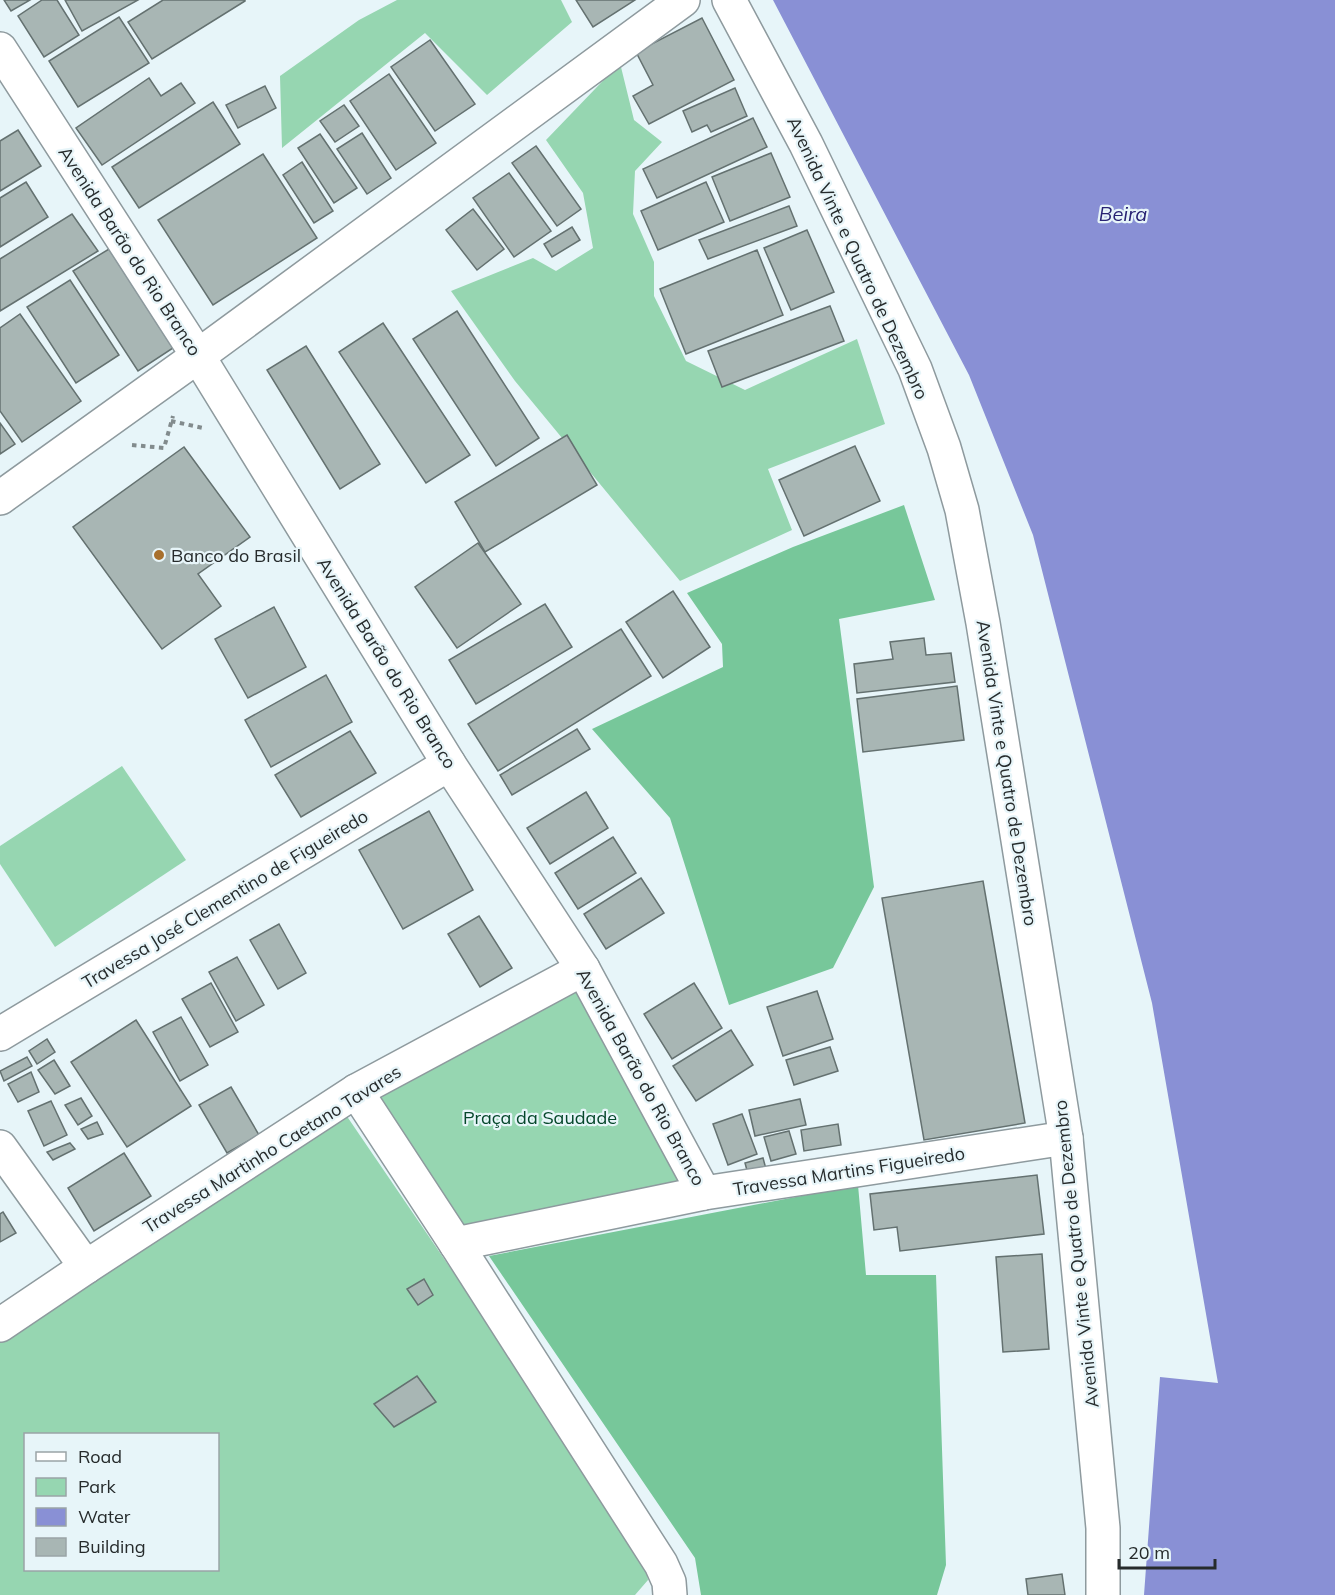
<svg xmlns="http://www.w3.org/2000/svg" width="1335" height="1595" font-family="Mulish,sans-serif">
  <rect width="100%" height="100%" fill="#e7f5f9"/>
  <g fill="#96d6b1" fill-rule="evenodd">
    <polygon points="397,0 561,0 572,22 487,95 425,33 282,148 280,76 359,20"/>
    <polygon points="620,63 634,120 662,142 635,171 633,214 654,262 654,296 686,361 745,390 857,339 885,424 768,469 792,530 680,581 515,381 451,291 533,258 556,271 593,248 583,193 546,140"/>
    <polygon points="122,766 186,860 55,947 0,864 0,846"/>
    <polygon points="581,981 695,1189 460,1237 368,1094"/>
    <path d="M 344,1112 L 644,1552 L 648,1580 L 635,1595 L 0,1595 L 0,1343 ZM 26,1434 L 218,1434 L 218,1570 L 26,1570 Z"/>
  </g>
  <g fill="#77c79a">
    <polygon points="904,505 935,600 839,619 874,887 833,968 729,1005 670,818 592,729 723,667 722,644 687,593 793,547"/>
    <polygon points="858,1185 866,1275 936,1275 946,1565 937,1595 701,1595 695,1558 489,1256"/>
  </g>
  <polygon fill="#8990d5" points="773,0 1335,0 1335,1595 1144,1595 1160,1377 1218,1383 1152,1003 1033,535 969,375"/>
  <g fill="#a8b6b4" stroke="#647170" stroke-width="1.5">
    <polygon points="4,0 30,0 11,11"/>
    <polygon points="42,0 57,0 79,35 44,57 18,16"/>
    <polygon points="65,0 138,0 82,31"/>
    <polygon points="163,0 245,0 245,1 152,59 128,22"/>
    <polygon points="576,0 635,0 593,27"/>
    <polygon points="119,17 149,63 78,107 49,61"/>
    <polygon points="702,18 734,80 649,124 633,96 653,85 636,52"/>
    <polygon points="430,40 475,104 435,131 391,67"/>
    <polygon points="389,74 436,143 396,170 350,101"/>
    <polygon points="149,78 161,96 181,83 195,103 102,165 76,128"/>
    <polygon points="265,86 276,108 238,128 226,105"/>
    <polygon points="735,88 747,116 711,132 707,125 692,132 683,111"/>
    <polygon points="213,102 240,144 139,208 112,167"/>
    <polygon points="344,105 359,126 335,142 320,121"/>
    <polygon points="753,118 767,147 657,198 643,169"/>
    <polygon points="18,130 41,166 0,191 0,141"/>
    <polygon points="362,133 391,178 367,194 337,149"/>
    <polygon points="320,134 357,188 334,203 298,148"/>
    <polygon points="536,146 581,209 557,226 512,163"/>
    <polygon points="771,153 790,197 730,221 712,177"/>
    <polygon points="263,154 317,238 213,305 158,220"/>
    <polygon points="302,162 333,211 314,223 283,175"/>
    <polygon points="509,173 551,231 514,257 473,198"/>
    <polygon points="26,182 48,217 0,247 0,198"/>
    <polygon points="706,182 724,222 658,250 641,211"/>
    <polygon points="789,206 797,226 708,259 699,240"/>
    <polygon points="473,209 504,249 477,270 446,230"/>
    <polygon points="72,214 98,251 0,311 0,259"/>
    <polygon points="572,227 580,240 552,257 544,244"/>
    <polygon points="807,230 834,292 791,310 764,248"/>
    <polygon points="109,249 173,348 138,371 73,271"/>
    <polygon points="757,250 783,315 686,354 660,289"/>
    <polygon points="70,280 119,355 76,383 27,307"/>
    <polygon points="830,306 844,341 722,387 708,351"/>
    <polygon points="457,311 539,438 496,466 413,339"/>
    <polygon points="20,314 81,401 22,442 0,411 0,328"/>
    <polygon points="383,323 470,455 426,483 339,352"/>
    <polygon points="306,346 380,464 340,489 267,370"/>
    <polygon points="0,423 15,444 0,454"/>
    <polygon points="567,435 597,485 485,552 455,502"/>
    <polygon points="855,446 880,501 804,536 779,480"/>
    <polygon points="184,447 250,537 198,574 221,606 162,649 73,527"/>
    <polygon points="478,543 521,604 457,648 415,587"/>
    <polygon points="673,591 710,647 663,678 626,622"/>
    <polygon points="545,604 572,647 476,704 449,660"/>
    <polygon points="274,607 306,667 248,698 215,639"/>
    <polygon points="621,629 651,676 498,771 468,724"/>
    <polygon points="924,638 926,655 951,653 955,682 857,693 854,664 893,659 890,642"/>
    <polygon points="326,675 352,722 271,767 245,720"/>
    <polygon points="957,686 964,740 863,752 857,699"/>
    <polygon points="577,729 590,749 512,795 500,775"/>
    <polygon points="350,731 376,773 301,817 275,775"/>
    <polygon points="586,792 608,828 550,864 527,828"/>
    <polygon points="429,811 473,890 403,929 359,850"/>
    <polygon points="613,837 636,873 578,909 555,873"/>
    <polygon points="641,878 664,913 606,949 584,914"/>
    <polygon points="983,881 1025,1123 924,1140 882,898"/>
    <polygon points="479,916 512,968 480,987 448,934"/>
    <polygon points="279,924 306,973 278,989 250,940"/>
    <polygon points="237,957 264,1005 236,1021 209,972"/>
    <polygon points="211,983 238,1032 210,1047 182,999"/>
    <polygon points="694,983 722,1028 672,1059 644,1014"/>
    <polygon points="817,991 833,1039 783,1056 767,1007"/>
    <polygon points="181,1017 208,1065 180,1081 153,1032"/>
    <polygon points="136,1020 191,1106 127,1147 71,1062"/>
    <polygon points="731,1030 753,1065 696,1101 673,1066"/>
    <polygon points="47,1039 55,1052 37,1064 29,1051"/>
    <polygon points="830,1047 838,1071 794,1085 786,1060"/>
    <polygon points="27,1057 32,1066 4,1081 0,1071"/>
    <polygon points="54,1060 70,1086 55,1094 38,1070"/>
    <polygon points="31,1072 39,1092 18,1102 8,1084"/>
    <polygon points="231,1087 259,1135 227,1153 199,1105"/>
    <polygon points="81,1098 92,1116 78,1125 65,1105"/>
    <polygon points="800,1099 806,1125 755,1136 749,1110"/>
    <polygon points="51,1101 67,1135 44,1146 28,1111"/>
    <polygon points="742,1114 757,1154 728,1165 713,1124"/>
    <polygon points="97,1122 103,1134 88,1139 81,1129"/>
    <polygon points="838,1124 841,1145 804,1151 801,1130"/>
    <polygon points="789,1131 796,1154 771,1161 764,1137"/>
    <polygon points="70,1143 75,1149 53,1160 47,1152"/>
    <polygon points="124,1153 151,1196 94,1231 68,1188"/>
    <polygon points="763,1158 766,1169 748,1174 745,1163"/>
    <polygon points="1037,1175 1044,1234 900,1251 897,1227 874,1230 870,1194"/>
    <polygon points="3,1212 16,1233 0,1242 0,1214"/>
    <polygon points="1042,1254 1049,1349 1003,1352 996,1257"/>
    <polygon points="424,1279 433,1295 418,1305 407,1289"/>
    <polygon points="417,1376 436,1402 394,1427 374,1404"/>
    <polygon points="1062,1574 1065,1595 1028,1595 1026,1579"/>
  </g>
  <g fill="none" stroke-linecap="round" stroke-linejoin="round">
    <defs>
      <g id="minor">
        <polyline points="729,0 806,144 915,369 944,448 962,510 983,623 1066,1138 1103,1528 1103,1595"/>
        <polyline points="0,49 198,356 449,764 583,969 704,1193"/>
        <polyline points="0,498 198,356 683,0"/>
        <polyline points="0,1034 449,764"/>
        <polyline points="356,1091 456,1244 661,1564 669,1582 670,1595"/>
        <polyline points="0,1147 86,1267"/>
        <polyline points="456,1244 704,1193 1066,1138"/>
        <polyline points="0,1325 86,1267 356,1091 583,969"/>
      </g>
    </defs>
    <use href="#minor" stroke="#8e9a9e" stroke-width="36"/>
    <g stroke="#828b8d" stroke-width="4" stroke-dasharray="4.5 4.5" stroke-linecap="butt">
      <polyline points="171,421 203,428"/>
      <polyline points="132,445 164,448 173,416"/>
    </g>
    <use href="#minor" stroke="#fff" stroke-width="33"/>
  </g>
  <circle fill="#a8702d" stroke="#e7f5f9" stroke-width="2" cx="159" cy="555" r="6"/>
  <g text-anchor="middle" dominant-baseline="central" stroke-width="4.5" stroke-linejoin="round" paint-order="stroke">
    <g font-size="18" fill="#262b2c" stroke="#e7f5f9">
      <text transform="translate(130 251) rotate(57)">Avenida Barão do Rio Branco</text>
      <text transform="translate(858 258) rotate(65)">Avenida Vinte e Quatro de Dezembro</text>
      <text transform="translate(387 663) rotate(58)">Avenida Barão do Rio Branco</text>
      <text transform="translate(1007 773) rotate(81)">Avenida Vinte e Quatro de Dezembro</text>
      <text transform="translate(225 899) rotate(-31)">Travessa José Clementino de Figueiredo</text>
      <text transform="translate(641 1077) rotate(61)">Avenida Barão do Rio Branco</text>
      <text transform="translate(272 1149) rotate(-32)">Travessa Martinho Caetano Tavares</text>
      <text transform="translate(849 1171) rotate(-9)">Travessa Martins Figueiredo</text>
      <text transform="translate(1076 1254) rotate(-96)">Avenida Vinte e Quatro de Dezembro</text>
    </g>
    <g font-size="18" fill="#262b2c" stroke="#e7f5f9" text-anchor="start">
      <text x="171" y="555">Banco do Brasil</text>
    </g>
    <g font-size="18" fill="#05472b" stroke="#e7f5f9">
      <text x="540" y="1117">Praça da Saudade</text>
    </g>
    <g font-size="20" font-style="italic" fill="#282373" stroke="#e7f5f9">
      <text x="1123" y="213">Beira</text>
    </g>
  </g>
  <rect x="24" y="1433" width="195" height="138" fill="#e7f5f9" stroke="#9aa4a7" stroke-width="1.5"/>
  <rect x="36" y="1452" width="30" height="9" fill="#ffffff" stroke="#9aa4a7" stroke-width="1.5"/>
  <text x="78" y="1463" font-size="18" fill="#262b2c">Road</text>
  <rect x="36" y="1478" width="30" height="18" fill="#96d6b1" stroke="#9aa4a7" stroke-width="1.5"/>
  <text x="78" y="1493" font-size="18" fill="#262b2c">Park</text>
  <rect x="36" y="1508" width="30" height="18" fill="#8990d5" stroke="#9aa4a7" stroke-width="1.5"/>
  <text x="78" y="1523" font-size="18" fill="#262b2c">Water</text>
  <rect x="36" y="1538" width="30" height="18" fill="#a8b6b4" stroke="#9aa4a7" stroke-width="1.5"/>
  <text x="78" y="1553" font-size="18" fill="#262b2c">Building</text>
  <path d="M1119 1559v9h96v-9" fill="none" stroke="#262b2c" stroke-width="3"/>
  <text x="1128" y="1559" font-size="18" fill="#262b2c" stroke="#e7f5f9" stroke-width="4.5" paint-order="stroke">20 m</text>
</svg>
